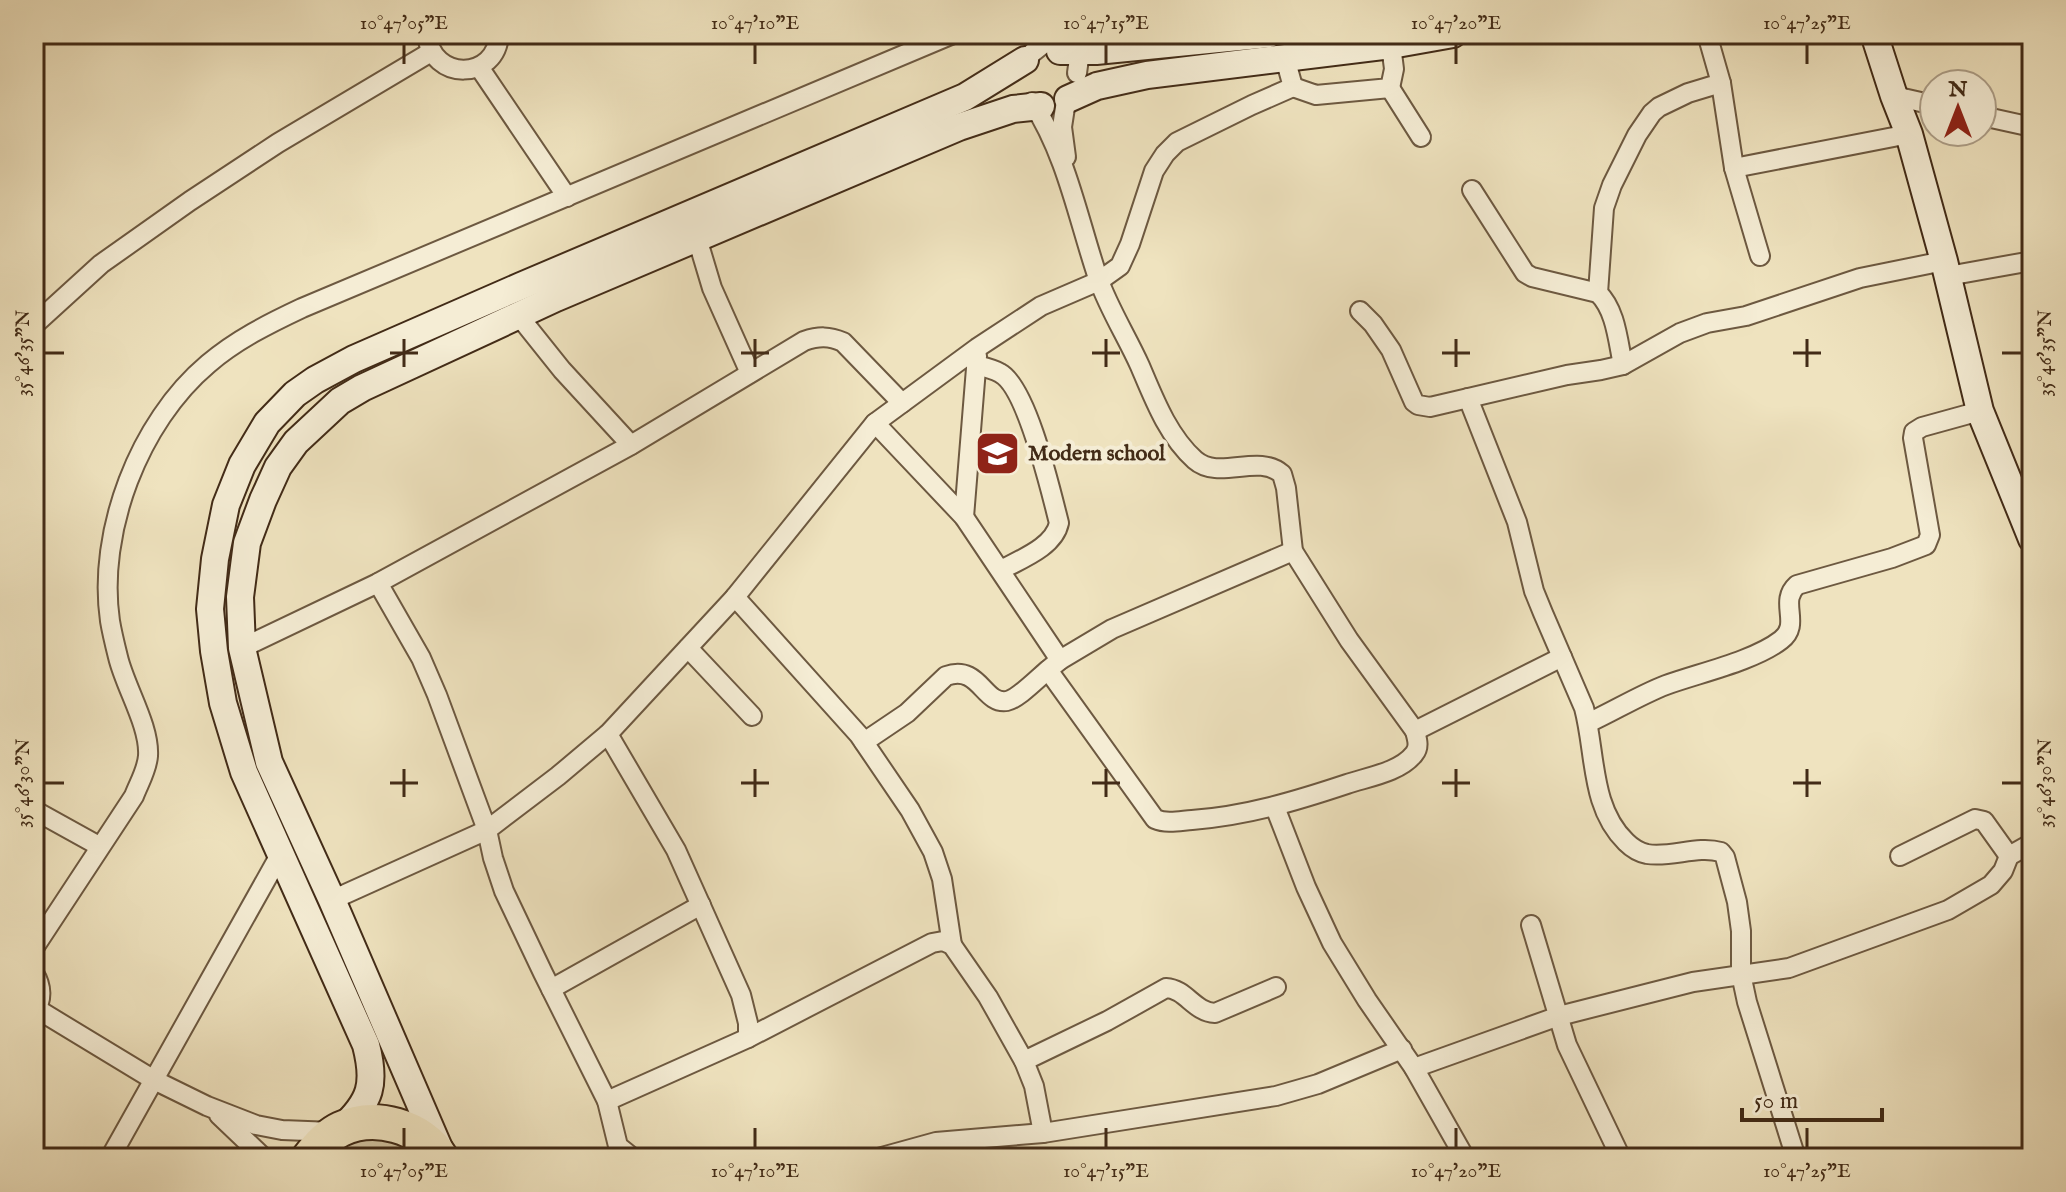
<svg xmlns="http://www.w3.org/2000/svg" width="2066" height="1192" font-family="'IM FELL English',serif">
  <rect width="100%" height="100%" fill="#efe3bf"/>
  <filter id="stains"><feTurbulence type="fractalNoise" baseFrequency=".0025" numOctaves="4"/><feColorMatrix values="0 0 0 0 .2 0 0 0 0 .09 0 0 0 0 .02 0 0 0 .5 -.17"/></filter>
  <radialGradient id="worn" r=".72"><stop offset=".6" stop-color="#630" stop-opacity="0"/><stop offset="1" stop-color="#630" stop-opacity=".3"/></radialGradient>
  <polygon fill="#d2c4a2" stroke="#8a785c" stroke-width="2" points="385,1134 426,1158 322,1158 340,1143"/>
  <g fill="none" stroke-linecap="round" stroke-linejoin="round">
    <defs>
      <g id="street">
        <path d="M 427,34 C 431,82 497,81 499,34"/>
        <polyline points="1032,53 1056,34"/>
        <polyline points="479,67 567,197"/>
        <polyline points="1077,73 1080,51 1087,34"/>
        <polyline points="1721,83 1734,168 1760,256"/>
        <polyline points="1293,87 1316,95 1390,88 1394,69 1391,45"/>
        <polyline points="1390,88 1421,137"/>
        <polyline points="1894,96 1934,105"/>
        <polyline points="1066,101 1062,127 1066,157"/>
        <path d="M 1032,102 C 1067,156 1078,219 1098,278 C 1109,309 1127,337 1140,366 C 1154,399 1168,436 1195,460 C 1219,481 1258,453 1282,474 L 1286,488 L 1293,551 L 1349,640 L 1415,731 L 1562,657"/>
        <polyline points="1982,116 2032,127"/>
        <polyline points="1734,168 1909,134"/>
        <path d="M 1472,190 L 1525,273 L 1532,277 L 1598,293 C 1616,310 1618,342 1623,365"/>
        <polyline points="697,238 712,288 750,373"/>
        <polyline points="1948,276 2032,261"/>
        <polyline points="1598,293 1604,208 1612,185 1637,135 1652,113 1659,107 1688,93 1721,83 1707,34"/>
        <polyline points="1360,311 1373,324 1391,350 1414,402 1418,405 1430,407 1567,375 1601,370 1623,365 1680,333 1707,323 1746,316 1860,278 1944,261"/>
        <polyline points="518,315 562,370 631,445"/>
        <polyline points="34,325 101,264 190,201 278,143 431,52"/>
        <path d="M 976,365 C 984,367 993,369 1000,373 C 1027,387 1051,492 1059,523 C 1054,547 1021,559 1001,570"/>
        <path d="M 1468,398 L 1517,522 L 1534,591 L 1543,613 L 1584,708 C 1596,753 1590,807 1626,842 C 1632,848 1638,852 1647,854 C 1672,858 1697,845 1721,852 L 1725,857 L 1737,902 L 1741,931 L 1741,974 L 1747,1002 L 1796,1158"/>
        <path d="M 875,423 L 964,517 L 1060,660 L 1048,670 L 1155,819 C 1167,824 1179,821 1192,820 C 1246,816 1296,801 1347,784 C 1368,777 1400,772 1414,754 C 1420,747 1417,739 1415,731"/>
        <polyline points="964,517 977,356"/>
        <polyline points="378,583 421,658 437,695 487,830 493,858 504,891 543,973 607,1101 618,1146 633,1158"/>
        <polyline points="735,597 859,735 910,810 933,852 942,879 952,945"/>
        <path d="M 242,648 L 378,583 L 631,445 L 804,341 C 819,336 829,336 843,342 L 902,403"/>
        <polyline points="688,648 752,716"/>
        <polyline points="1060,660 1112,629 1293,551"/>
        <path d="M 1588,723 C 1614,711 1640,695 1666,685 C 1699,673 1754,661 1781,640 C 1802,624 1778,602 1797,585 L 1892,558 L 1926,545 L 1930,535 L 1913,438 L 1914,432 L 1922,427 L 1980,411"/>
        <polyline points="608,734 676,850 741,995 748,1023 748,1038"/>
        <path d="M 864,742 L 907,713 L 946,676 C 980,664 983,705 1007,701 C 1018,699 1039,677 1048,670"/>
        <polyline points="1275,807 1306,887 1332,943 1367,1000 1414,1068 1465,1158"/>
        <polyline points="34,810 99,846"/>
        <polyline points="1900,856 1975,819 1984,821 2009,856"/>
        <polyline points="332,900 487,830 558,776 608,734 735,597 875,423 977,348 1041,306 1099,281 1120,266 1130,244 1154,171 1165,154 1177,142 1252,105 1293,87 1285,58"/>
        <polyline points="1531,925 1567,1045 1621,1158"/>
        <path d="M 34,948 L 134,796 C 139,783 147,770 148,756 C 150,726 125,687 118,657 C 115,645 112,633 110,621 C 97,532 139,422 208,364 C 236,340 268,324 302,308 L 953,34"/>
        <path d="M 34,973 C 42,986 43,1000 34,1013"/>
        <polyline points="551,989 701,905"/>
        <polyline points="37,1009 154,1080 207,1106 256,1125 282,1130 333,1132"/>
        <path d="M 1024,1061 L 1107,1021 L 1166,988 C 1186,989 1194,1012 1215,1013 L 1276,987"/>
        <polyline points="1414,1068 1559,1016 1693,982 1789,968 1948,910 1991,885 2003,871 2009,856 2032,843"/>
        <polyline points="607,1101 748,1038 932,943 943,941 952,945 988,997 1024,1061 1034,1086 1043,1133"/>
        <polyline points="219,1115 264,1158"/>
        <polyline points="110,1158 281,853"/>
        <polyline points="878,1158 936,1142 1043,1133 1276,1096 1318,1084 1402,1049"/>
      </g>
      <g id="secondary">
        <polyline points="1874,34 1894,96 1909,134 1944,261 1980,411 2032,539"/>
        <polyline points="1060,51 1096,51 1269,34"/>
        <polyline points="1068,99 1097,86 1147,75 1391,45 1453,34"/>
        <path d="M 342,1128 C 371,1101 376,1084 366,1045 L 244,772 L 223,703 L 214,651 L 210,609 L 215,559 L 226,505 L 242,465 L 267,423 L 295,394 L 315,380 L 354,359 L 521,286 L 965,97 L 1025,60"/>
        <polyline points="442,1155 332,900 269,762 242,648 240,597 247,543 263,500 278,467 296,442 340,401 362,388 556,298 959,127 1013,109 1041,106"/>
      </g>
      <path id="highway" d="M 309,1158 C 318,1146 328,1135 341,1129 C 375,1113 421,1126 441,1158"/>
    </defs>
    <use href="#street" stroke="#6d5941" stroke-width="22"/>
    <use href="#secondary" stroke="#422b17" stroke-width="30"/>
    <use href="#highway" stroke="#422b17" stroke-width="38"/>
    <use href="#street" stroke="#f5edd5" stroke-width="18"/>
    <use href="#secondary" stroke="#f5edd5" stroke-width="26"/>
    <use href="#highway" stroke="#efe3bf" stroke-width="34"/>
  </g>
  <path fill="none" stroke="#422b17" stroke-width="3" d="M 404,44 L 404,64M 755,44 L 755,64M 1106,44 L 1106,64M 1456,44 L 1456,64M 1807,44 L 1807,64M 404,339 L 404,367M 755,339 L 755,367M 1106,339 L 1106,367M 1456,339 L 1456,367M 1807,339 L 1807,367M 44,353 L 64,353M 390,353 L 418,353M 741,353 L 769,353M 1092,353 L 1120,353M 1442,353 L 1470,353M 1793,353 L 1821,353M 2002,353 L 2022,353M 404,769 L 404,797M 755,769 L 755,797M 1106,769 L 1106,797M 1456,769 L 1456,797M 1807,769 L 1807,797M 44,783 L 64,783M 390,783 L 418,783M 741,783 L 769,783M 1092,783 L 1120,783M 1442,783 L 1470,783M 1793,783 L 1821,783M 2002,783 L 2022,783M 404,1128 L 404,1148M 755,1128 L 755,1148M 1106,1128 L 1106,1148M 1456,1128 L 1456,1148M 1807,1128 L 1807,1148"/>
  <defs>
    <symbol id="school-square" viewBox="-11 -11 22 22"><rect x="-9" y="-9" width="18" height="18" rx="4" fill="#8f2418" stroke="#f5edd5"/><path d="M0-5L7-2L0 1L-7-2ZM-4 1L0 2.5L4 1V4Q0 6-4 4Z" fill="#fff"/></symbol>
  </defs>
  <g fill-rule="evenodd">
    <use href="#school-square" x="972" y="428" width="51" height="51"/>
  </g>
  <g text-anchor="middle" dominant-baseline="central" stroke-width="8" stroke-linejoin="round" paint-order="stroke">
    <g font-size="22" font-weight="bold" fill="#422b17" stroke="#f5edd5" text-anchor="start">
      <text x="1028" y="454">Modern school</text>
    </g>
  </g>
  <rect width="2066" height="1192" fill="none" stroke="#efe3bf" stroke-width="88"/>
  <g transform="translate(1958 108)"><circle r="38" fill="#f5edd5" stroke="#ad9f89" stroke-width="2"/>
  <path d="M0-6L14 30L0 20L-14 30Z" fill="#8f2418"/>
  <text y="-12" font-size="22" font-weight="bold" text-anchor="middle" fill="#422b17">N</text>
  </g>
  <path d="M1742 1108v12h140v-12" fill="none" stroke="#422b17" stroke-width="4"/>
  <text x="1754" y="1108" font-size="24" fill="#422b17" stroke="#f5edd5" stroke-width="6" paint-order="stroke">50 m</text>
  <rect x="44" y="44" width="1978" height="1104" fill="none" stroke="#422b17" stroke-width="3"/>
  <g font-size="20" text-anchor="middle" fill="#422b17">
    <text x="404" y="29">10°47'05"E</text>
    <text x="755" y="29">10°47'10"E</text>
    <text x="1106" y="29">10°47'15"E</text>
    <text x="1456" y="29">10°47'20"E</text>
    <text x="1807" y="29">10°47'25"E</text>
    <text transform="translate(22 353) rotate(-90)" y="7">35°46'35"N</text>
    <text transform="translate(2044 353) rotate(-90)" y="7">35°46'35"N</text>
    <text transform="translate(22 783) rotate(-90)" y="7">35°46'30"N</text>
    <text transform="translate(2044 783) rotate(-90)" y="7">35°46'30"N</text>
    <text x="404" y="1177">10°47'05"E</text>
    <text x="755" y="1177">10°47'10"E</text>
    <text x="1106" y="1177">10°47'15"E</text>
    <text x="1456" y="1177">10°47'20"E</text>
    <text x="1807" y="1177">10°47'25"E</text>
  </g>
  <rect width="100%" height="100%" filter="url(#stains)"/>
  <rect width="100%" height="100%" fill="url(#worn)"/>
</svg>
